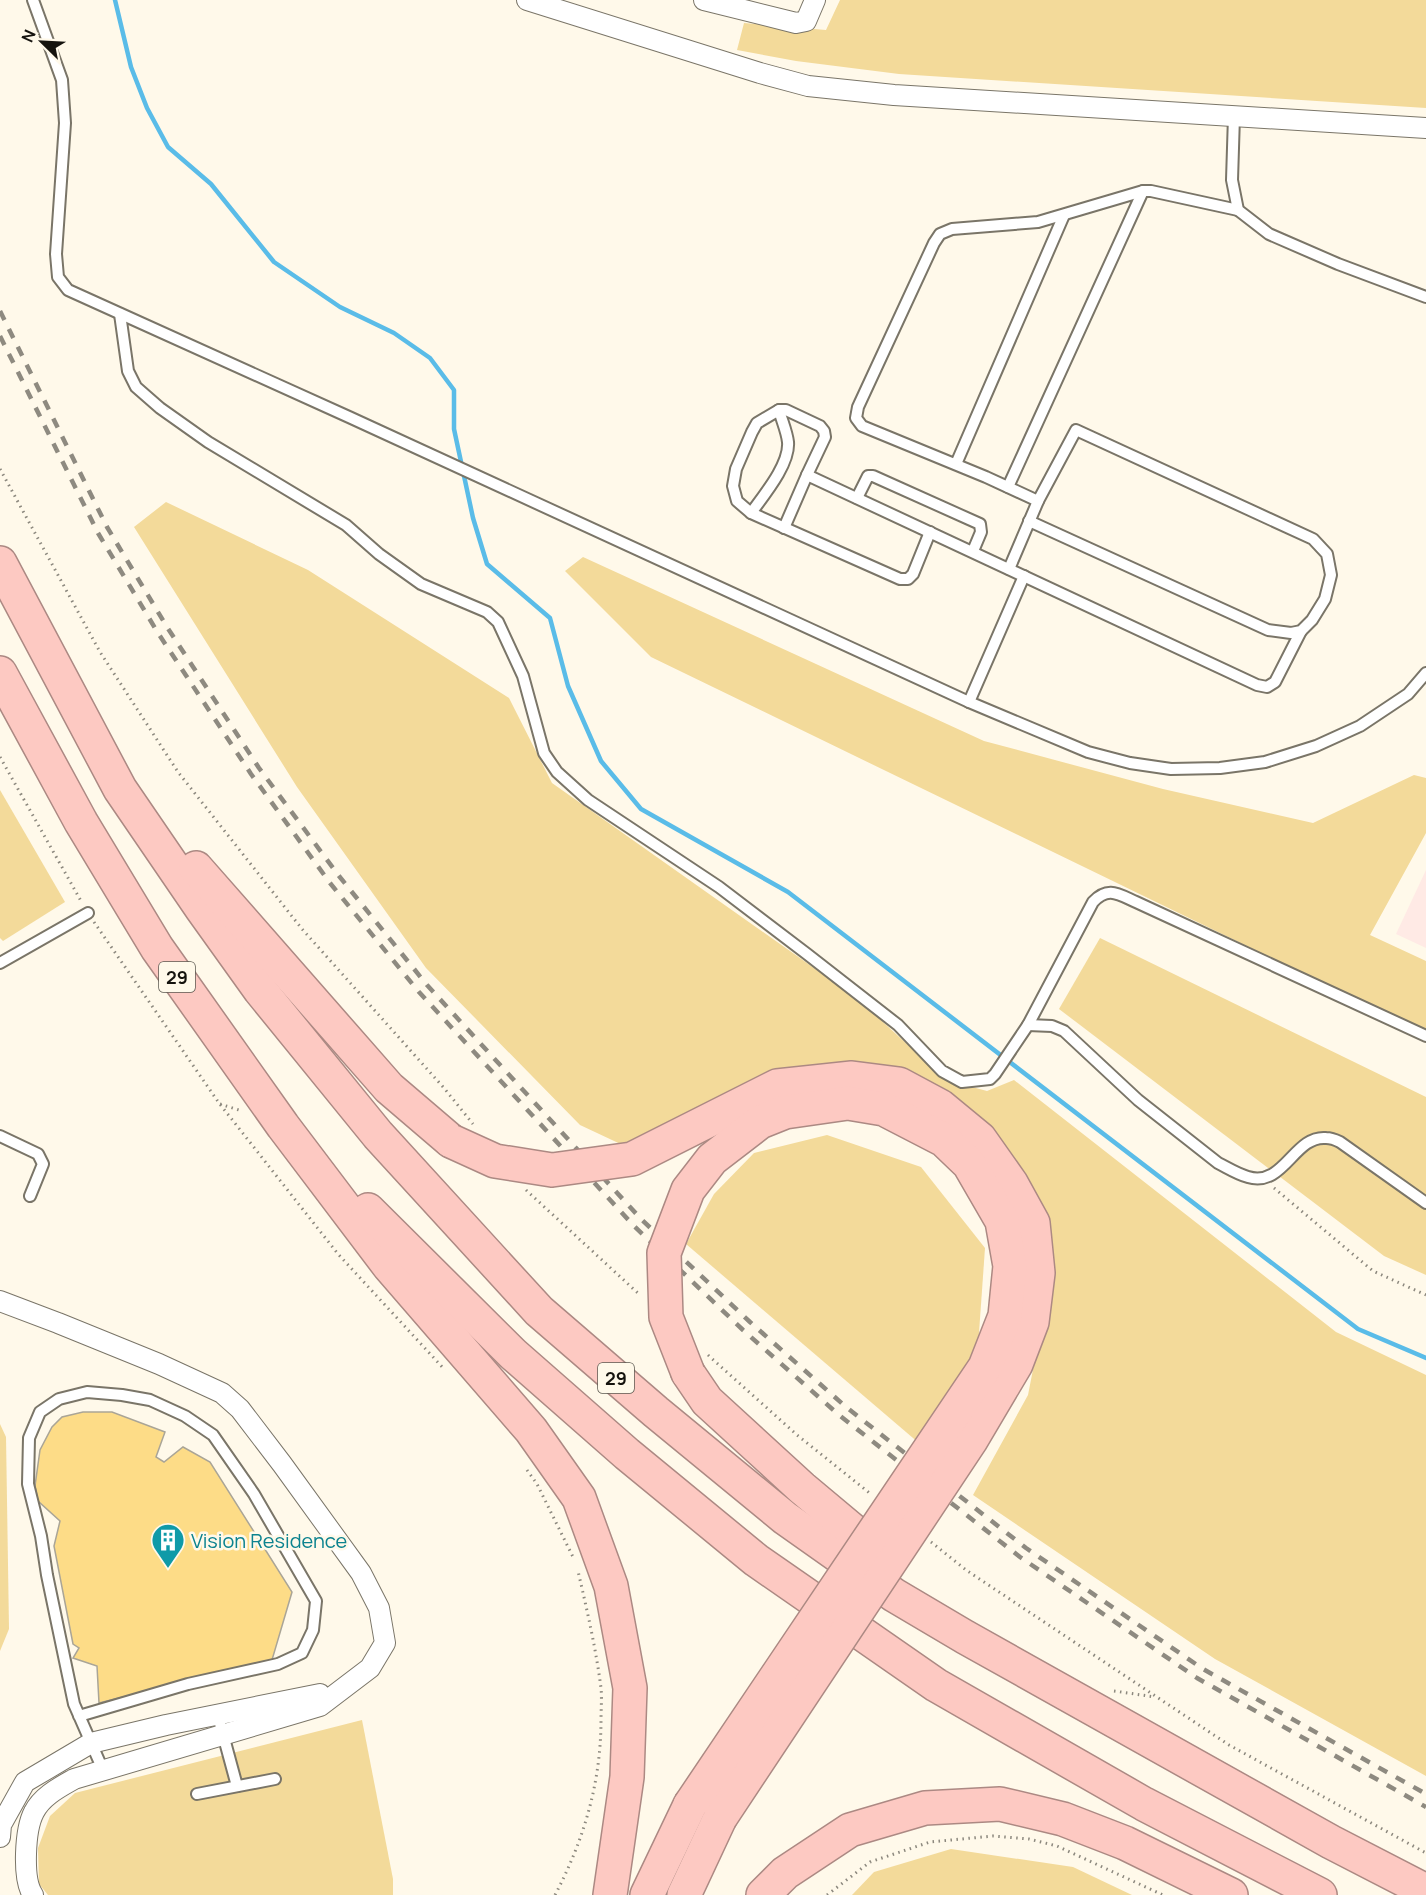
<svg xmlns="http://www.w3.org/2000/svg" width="1426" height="1895" font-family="Manrope,sans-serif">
  <rect width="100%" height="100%" fill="#fff9ea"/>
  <polygon fill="#ffeae5" points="1426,870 1426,948 1396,934"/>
  <g fill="#f3da9a">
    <polygon points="840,0 1426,0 1426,108 899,74 796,61 737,50 744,23 826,30"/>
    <polygon points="166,502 308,570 509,698 552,783 858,999 946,1080 987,1091 1014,1080 1336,1332 1426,1375 1426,1776 1215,1659 973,1495 1028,1395 1047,1298 922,1084 629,1148 580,1125 426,968 297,787 134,527"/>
    <polygon points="583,557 984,741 1163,789 1313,823 1414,775 1426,778 1426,833 1370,935 1426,961 1426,1033 651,657 565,571"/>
    <polygon points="0,790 65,902 3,941 0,938"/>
    <polygon points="1100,938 1426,1097 1426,1275 1384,1256 1059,1009"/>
    <polygon points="827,1135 921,1167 985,1248 978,1347 920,1444 686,1244 714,1194 754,1153"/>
    <polygon points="0,1424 6,1437 9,1629 0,1651"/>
    <polygon points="362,1720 393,1879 393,1895 48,1895 39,1884 38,1848 50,1816 75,1793"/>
    <polygon points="951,1849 1073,1867 1132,1895 852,1895 874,1872"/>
  </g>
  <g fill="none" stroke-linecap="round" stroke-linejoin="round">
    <polyline stroke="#5abce8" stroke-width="4.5" points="115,0 131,67 147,108 168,147 211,184 274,262 340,307 394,333 430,358 454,390 454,429 473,518 487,564 550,618 568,686 601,761 641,809 788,892 1358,1329 1426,1358"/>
  </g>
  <polygon fill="#fddc87" stroke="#aaa597" stroke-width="1.5" points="83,1412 112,1412 165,1432 156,1457 164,1462 183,1447 210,1462 292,1592 272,1660 99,1703 97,1666 73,1658 79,1648 73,1644 54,1546 60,1521 38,1501 35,1486 40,1450 52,1427 62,1417"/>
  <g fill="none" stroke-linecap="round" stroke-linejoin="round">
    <defs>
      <g id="lane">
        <polyline points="33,0 62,80 65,123 56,254 58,277 68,290 349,417 969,702 1088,752 1130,763 1171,769 1220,768 1265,762 1316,746 1360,726 1408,694 1426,673"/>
        <polyline points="1234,116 1232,180 1238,210 1269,234 1338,264 1426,297"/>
        <path d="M 120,314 L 128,371 L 136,387 L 160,408 L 208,442 L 346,525 L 379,554 L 421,584 L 487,612 L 498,622 L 523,676 L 544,753 L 557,772 L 588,800 L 719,887 L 807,954 L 898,1025 L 942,1071 L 962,1082 L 990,1079 L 995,1074 L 1028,1025 L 1093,902 C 1108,886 1118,894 1136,902 L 1426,1036"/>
        <polyline points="956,464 1064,215"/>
        <polyline points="807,475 825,437 824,431 820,426 786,410 779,410 757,423 752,432 736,469 733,486 737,501 751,513 900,579 908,579 913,574 930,532"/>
        <polyline points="1008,487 1143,191"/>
        <polyline points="857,498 868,476 873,476 980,524 981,532 973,551"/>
        <path d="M 751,513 C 764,495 790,464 788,442 C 787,432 782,421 779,410"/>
        <polyline points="1029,521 1268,630 1291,633 1301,631 1312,620 1325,599 1331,575 1327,554 1313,539 1076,430 1038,501"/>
        <polyline points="784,528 807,475 1257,685 1267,687 1275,682 1301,631"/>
        <polyline points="1009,569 1038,501 986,477 862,426 856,418 858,407 934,243 940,234 952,229 1038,222 1143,191 1151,191 1238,210"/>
        <polyline points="969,702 1024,576"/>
        <polyline points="0,963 88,913"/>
        <path d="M 1028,1025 L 1052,1026 L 1064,1031 L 1138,1100 L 1218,1163 C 1228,1168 1237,1174 1248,1177 C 1284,1188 1294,1135 1326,1138 C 1331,1138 1336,1140 1340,1142 L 1426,1203"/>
        <polyline points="0,1136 38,1154 43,1164 30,1196"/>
        <polyline points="79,1716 188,1684 278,1664 302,1653 313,1630 316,1601 254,1494 213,1435 185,1416 150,1400 122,1395 87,1392 59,1399 40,1412 29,1438 28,1484 41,1536 47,1575 74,1704 103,1770"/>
        <polyline points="218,1716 237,1786"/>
        <polyline points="197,1794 275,1779"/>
      </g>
      <g id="street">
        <polyline points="527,0 760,73 808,86 894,95 1426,128"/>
        <polyline points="704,0 796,23 806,21 815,0"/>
        <path d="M 0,1301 L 58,1323 L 159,1364 L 222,1393 L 240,1409 L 282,1464 L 361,1573 L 379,1608 L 385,1643 L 370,1668 L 320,1706 L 74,1779 C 60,1787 42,1796 34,1812 C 25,1829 22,1879 33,1895"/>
        <polyline points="0,1837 1,1825 25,1782 91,1743 166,1725 320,1694"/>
      </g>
      <g id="highway">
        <polyline points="0,563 120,789 202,909 260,990 378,1135 539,1311 656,1412 785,1518 894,1595 965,1637 1331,1842 1426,1891"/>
        <polyline points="0,673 81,822 157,948 283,1126 389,1266 531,1430 579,1498 611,1586 630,1688 627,1777 610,1895"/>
        <polyline points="196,868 389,1088 451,1141"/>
        <polyline points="368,1210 513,1354 627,1454 756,1560 936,1685 1144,1804 1320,1895"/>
        <polyline points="688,1373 707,1401 802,1488 888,1560"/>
        <polyline points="647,1895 690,1805"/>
        <polyline points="684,1895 720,1818"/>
        <polyline points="763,1895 785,1873 850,1830 925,1808 1000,1804 1063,1819 1125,1843 1231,1895"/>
      </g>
    </defs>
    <use href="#lane" stroke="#7a7568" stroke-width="14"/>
    <use href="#street" stroke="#7a7568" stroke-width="22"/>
    <use href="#highway" stroke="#ac8983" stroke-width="36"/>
    <g stroke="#8c887e" stroke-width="3" stroke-dasharray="1.5 4.5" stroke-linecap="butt">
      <polyline points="0,469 100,652 178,772 302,929 444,1088 473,1124"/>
      <polyline points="0,757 81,901"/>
      <polyline points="94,922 219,1103 338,1254 445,1370"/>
      <polyline points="220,1104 242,1111"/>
      <polyline points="1274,1188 1373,1271 1426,1295"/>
      <polyline points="526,1190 640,1295"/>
      <polyline points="708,1355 797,1435 872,1495"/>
      <polyline points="527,1470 537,1484 574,1559"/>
      <polyline points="931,1542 966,1570 1229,1745 1426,1853"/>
      <polyline points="1114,1691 1155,1697"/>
      <path d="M 555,1895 C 584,1840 601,1782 601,1720 C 601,1709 602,1698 601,1688 C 596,1649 587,1610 578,1571"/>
      <polyline points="827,1895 870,1862 930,1842 993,1836 1029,1839 1057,1846 1163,1895"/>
    </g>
    <use href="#lane" stroke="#fff" stroke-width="10"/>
    <use href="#street" stroke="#fff" stroke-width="20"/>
    <use href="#highway" stroke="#fdc9c2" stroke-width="33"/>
    <g stroke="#8e8a80" stroke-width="4.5" stroke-dasharray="10 10" stroke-linecap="butt">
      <polyline points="0,311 107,527 167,627 259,768 339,876 427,985 641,1219 750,1322 846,1407 1026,1548 1203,1669 1426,1794"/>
      <polyline points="0,336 98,533 158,633 251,774 330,883 419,992 634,1226 743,1330 839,1415 1020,1557 1197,1678 1426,1807"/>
    </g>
    <defs>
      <g id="highway-bridge">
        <polyline points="451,1141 495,1161 552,1170 632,1159 777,1086 852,1078 899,1084 940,1106 980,1139 1011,1183 1033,1223 1038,1273 1032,1322 1016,1364 971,1440 720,1818"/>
        <polyline points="688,1373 666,1317 664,1253 688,1190 712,1159 760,1122 785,1112 848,1103 884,1109 944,1140 969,1164 1002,1221 1010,1266 1005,1316 985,1367 690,1805"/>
      </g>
    </defs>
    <use href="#highway-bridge" stroke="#ac8983" stroke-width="36" stroke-linecap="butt"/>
    <use href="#highway-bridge" stroke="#fdc9c2" stroke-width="33"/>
  </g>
  <defs>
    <symbol id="building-pin" viewBox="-11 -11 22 30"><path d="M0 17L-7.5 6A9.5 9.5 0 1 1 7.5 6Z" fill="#0f9aa8" stroke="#fff9ea"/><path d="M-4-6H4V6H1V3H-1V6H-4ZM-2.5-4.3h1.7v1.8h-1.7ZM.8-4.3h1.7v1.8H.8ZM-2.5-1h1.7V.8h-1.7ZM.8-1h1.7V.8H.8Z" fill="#fff"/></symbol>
  </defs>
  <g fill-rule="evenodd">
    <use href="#building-pin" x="149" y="1521" width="38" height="52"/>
  </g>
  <g text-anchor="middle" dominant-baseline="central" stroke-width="5" stroke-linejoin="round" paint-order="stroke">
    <g fill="#fff9ea" stroke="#5b5850" stroke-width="1.5">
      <rect x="159" y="962" width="36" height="30" rx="4.5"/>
      <rect x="598" y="1363" width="36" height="30" rx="4.5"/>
    </g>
    <g font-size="18" font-weight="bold" fill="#15130e">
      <text x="177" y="977">29</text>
      <text x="616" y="1378">29</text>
    </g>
    <g font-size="20" fill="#0d838f" stroke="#fff9ea" text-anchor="start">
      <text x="191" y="1540">Vision Residence</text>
    </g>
  </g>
  <g transform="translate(42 42) rotate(294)" stroke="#fff9ea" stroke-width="4.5" paint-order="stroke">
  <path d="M0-4.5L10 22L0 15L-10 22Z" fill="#15130e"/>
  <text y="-9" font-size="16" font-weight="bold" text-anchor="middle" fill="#15130e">N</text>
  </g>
</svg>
